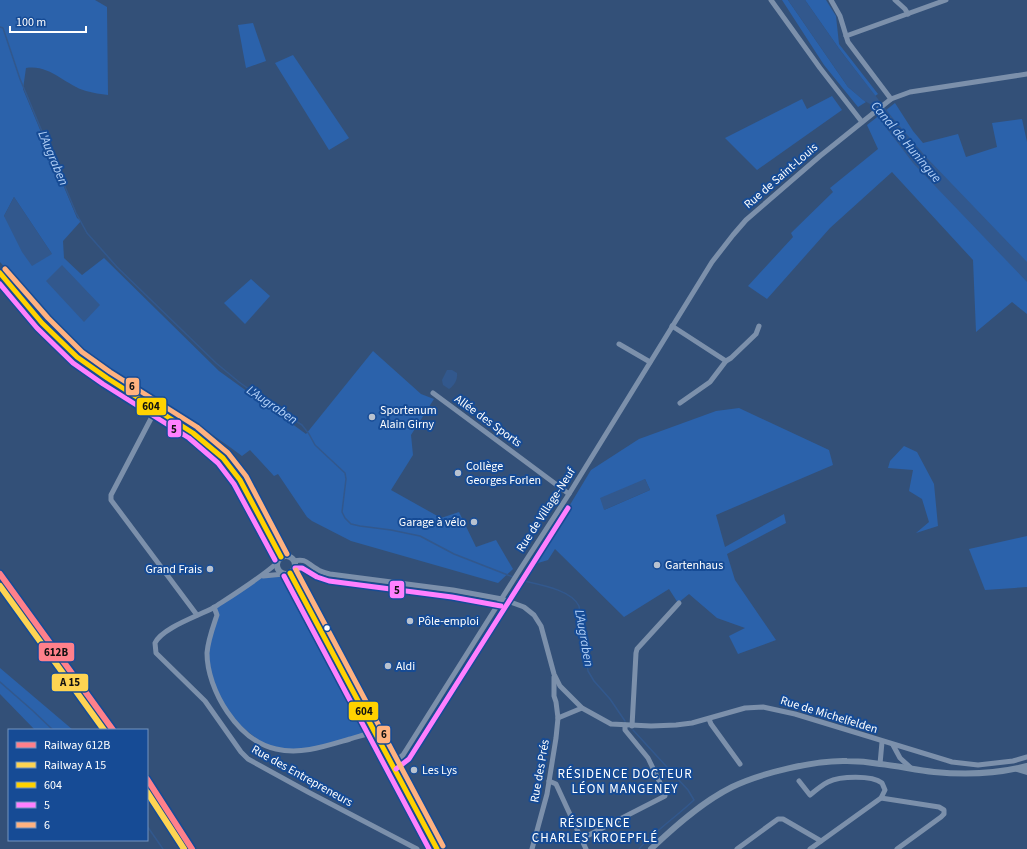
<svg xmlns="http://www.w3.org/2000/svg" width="1027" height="849" font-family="'Source Sans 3',sans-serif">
  <rect width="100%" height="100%" fill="#335078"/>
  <g fill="#2b62ab" fill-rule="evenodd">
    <path d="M 0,0 L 95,0 L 107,7 L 108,95 C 101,94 93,93 86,91 C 65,85 50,64 26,68 L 23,89 L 77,218 L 81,221 L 63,241 L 64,258 L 82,275 L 104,258 L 219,371 L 306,434 L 373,351 L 421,394 L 434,399 L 411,435 L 413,455 L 391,490 L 441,518 L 459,512 L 476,547 L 496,540 L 513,569 L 498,583 L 351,541 L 312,521 L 307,517 L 278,474 L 274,476 L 250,450 L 242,456 C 228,446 214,435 199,426 C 168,407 135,390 105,368 C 65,338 33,299 0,262 ZM 14,197 L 52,254 L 4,216 Z"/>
    <polygon points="782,0 788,0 848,87 866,102 858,107 824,65"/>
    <polygon points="805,0 826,0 836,16 839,44 878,94 875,96 840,50"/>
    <polygon points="253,23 266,61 246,68 238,25"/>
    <polygon points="293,55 349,138 329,150 275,63"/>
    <polygon points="832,96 842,110 757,170 725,138 802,99 807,109"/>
    <polygon points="895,103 913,131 923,143 958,134 966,157 997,147 992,123 1022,119 1027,142 1027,314 1012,302 976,332 973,260 892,172 830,228 767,299 748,286 793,237 791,233 833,192 830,188 878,149 867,125"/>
    <polygon points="251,279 270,296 245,324 224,303"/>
    <path d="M 739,408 L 829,450 L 833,465 L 716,515 L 725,547 L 784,514 L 786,523 L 727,554 L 735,580 L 776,640 L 738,654 L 729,636 L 745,628 L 717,618 L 689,594 L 678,603 L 669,589 L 624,617 L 555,549 L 548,560 L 538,563 L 529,576 L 519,583 L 554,527 L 556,528 L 591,470 L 639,439 L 716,411 ZM 645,479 L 650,490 L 604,510 Z"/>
    <polygon points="904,446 917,452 934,484 938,526 916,533 929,522 922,499 909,491 913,470 888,468 890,461"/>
    <polygon points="1027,536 1027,587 985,590 969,549"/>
    <polygon points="279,575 287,576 371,732 299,751 264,745 234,720 213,686 207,653 217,615 214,607 256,579"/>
    <polygon points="0,668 73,730 35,730 0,694"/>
  </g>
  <g fill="#32588d">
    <polygon points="788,0 805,0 840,50 892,117 927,158 1027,262 1027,282 913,163 884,125 879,114 870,104 863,100 848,87"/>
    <polygon points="14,197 52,254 32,266 22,252 4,216"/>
    <polygon points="62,265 100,305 84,322 46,281"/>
    <path d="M 447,370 L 452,370 L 457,373 C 458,379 454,386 449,389 L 443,385 L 442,380 Z"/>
    <polygon points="645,479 650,490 604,510 600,498"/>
  </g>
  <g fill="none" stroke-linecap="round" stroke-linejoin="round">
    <g stroke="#32588d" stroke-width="1.5">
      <polyline points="0,27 3,28 20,79 76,213 87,233 117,267 216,363 239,382 275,408 302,425 309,434 315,445 345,473 346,479 342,512 345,518 351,524 360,526 391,530 420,536 454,554 513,577"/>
      <path d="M 516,579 C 534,584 570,588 579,606 L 588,671 L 594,681 L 610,699 L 625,721"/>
      <polyline points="0,682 32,710 53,730"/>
      <path d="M 633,730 L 688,790 L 694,800 C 676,817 655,831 639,849"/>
      <polyline points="147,826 163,849"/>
    </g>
    <g stroke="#7c90ab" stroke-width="5">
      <polyline points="771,0 820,68 862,122"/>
      <polyline points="831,0 840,16 848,42 891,99"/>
      <polyline points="895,0 905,9 908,14"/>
      <polyline points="846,36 946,0"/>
      <polyline points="672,326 726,361"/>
      <polyline points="619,344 650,362"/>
      <polyline points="433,393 569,494"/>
      <polyline points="680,403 710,382 726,361 731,358 756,334 759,326"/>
      <polyline points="156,409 111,495 111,500 197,615"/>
      <path d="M 294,561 C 307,558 307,564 317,569 C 321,572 326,573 330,574 L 453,590 L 502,599 L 524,607 L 534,615 L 541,626 L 554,674 L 560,686 L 582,708 L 611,724 L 651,726 L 676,725 L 692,723 L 745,708 L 763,707 L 795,714 L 952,762 L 978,765 L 1013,761 L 1027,757"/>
      <path d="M 277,563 C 259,579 233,595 213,608 C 198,616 162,628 155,643 L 156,653 L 205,701 L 241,752 L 248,759 L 308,792 L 417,849"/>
      <polyline points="263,576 284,574"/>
      <path d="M 214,607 L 217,615 C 213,627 208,640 207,653 C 207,690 238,741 276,749 C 301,755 326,746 350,739 C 358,736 367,735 374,731"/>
      <polyline points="558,718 582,708"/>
      <polyline points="709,719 711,724 740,764"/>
      <polyline points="632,726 636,653 637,649 679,603"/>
      <polyline points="893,745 900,758 911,768"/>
      <polyline points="392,764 403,755 521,568 569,494 712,262 733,235 746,220 820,156 891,99 910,92 1027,74"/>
      <polyline points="880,764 882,742"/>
      <polyline points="549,781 556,784 586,849"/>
      <path d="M 799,781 L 810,795 C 816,790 822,785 828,782 C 840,776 872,775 882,783 L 885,790 L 881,798 L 810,849"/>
      <polyline points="881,798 939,807 944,810 944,814 941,817 897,849"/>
      <polyline points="581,839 665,796 665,793 648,758 625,730 625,725"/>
      <polyline points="532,849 547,794 556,738 558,718 556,702 554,696 554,677"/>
      <polyline points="737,849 778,819 783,819 821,841"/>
    </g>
    <g stroke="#7a8fa9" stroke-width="6">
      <path d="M 0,273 C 28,306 55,342 90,367 C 133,398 187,421 223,458 C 236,471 244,488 253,504 C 262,521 272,539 281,557"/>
      <circle cx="286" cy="565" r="9"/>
      <polyline points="290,573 437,849"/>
      <polyline points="1017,769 1027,772"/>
      <path d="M 651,849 C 675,826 702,802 732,787 C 761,773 815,760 847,761 C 858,761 869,762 880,764 C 898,766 916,770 934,772 C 965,775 997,774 1027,766"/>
    </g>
    <defs>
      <g id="bus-1">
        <polyline points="0,273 42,323 77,357 107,378 193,433 223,458 240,480 281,557"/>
        <polyline points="290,573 437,849"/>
      </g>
      <g id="bus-2">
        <polyline points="0,284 37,328 73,363 103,384 189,438 218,463 234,484 275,560"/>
        <polyline points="295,568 302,568 317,577 329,581 452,597 501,606"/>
        <polyline points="284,576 429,849"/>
        <polyline points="396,769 409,759 568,508"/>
      </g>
      <g id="bus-3">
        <polyline points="5,269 48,318 82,352 110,372 197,427 228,453 246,476 287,554"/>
        <polyline points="296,570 443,846"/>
      </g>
    </defs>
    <use href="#bus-1" stroke="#164b95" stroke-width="8"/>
    <use href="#bus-2" stroke="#164b95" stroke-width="8"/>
    <use href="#bus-3" stroke="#164b95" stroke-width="8"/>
    <use href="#bus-1" stroke="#ffd200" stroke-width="5"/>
    <use href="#bus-2" stroke="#ff80ff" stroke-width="5"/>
    <use href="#bus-3" stroke="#ffb280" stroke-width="5"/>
    <defs>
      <g id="rail-1">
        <polyline points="0,574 113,730"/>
        <polyline points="147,779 192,849"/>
      </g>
      <g id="rail-2">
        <polyline points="0,586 104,730"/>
        <polyline points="147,792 184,849"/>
      </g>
    </defs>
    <use href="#rail-1" stroke="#164b95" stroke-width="9"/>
    <use href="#rail-2" stroke="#164b95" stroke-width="9"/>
    <use href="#rail-1" stroke="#ff808b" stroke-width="6"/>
    <use href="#rail-2" stroke="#fed452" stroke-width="6"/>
  </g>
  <g fill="#b8c2d0" stroke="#164b95" stroke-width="1.5">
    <circle cx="372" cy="417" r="4"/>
    <circle cx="458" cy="473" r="4"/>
    <circle cx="474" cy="522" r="4"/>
    <circle cx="657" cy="565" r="4"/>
    <circle cx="210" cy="569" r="4"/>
    <circle cx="410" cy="621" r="4"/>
    <circle cx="388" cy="666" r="4"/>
    <circle cx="414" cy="770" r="4"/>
  </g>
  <circle fill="#fff" stroke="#164b95" stroke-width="1.5" cx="327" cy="628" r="3.5"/>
  <g text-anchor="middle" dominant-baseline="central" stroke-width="4" stroke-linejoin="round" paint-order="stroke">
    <g font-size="12" fill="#fff" stroke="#164b95">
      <text transform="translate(781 176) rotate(-41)">Rue de Saint-Louis</text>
      <text transform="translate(488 421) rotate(36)">Allée des Sports</text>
      <text transform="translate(546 510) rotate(-57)">Rue de Village-Neuf</text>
      <text transform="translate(829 715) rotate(17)">Rue de Michelfelden</text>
      <text transform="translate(540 771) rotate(-80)">Rue des Prés</text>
      <text transform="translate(302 776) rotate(29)">Rue des Entrepreneurs</text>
    </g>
    <g font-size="12" fill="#fff" stroke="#164b95" text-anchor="start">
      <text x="380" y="410">Sportenum<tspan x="380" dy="14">Alain Girny</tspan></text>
      <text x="466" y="466">Collège<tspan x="466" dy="14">Georges Forlen</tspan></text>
      <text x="466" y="522" text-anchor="end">Garage à vélo</text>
      <text x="665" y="565">Gartenhaus</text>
      <text x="202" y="569" text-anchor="end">Grand Frais</text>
      <text x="418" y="621">Pôle-emploi</text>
      <text x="396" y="666">Aldi</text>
      <text x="422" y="770">Les Lys</text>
    </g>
    <g font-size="13" font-style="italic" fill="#b3d1f8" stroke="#164b95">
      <text transform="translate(906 142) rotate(50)">Canal de Huningue</text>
      <text transform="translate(53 158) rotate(67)">L'Augraben</text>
      <text transform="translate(272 405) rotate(34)">L'Augraben</text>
      <text transform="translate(584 638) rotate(80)">L'Augraben</text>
    </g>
    <g font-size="13" letter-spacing="1" fill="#fff" stroke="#164b95">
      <text x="625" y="774">RÉSIDENCE DOCTEUR<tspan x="625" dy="15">LÉON MANGENEY</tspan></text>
      <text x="595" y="823">RÉSIDENCE<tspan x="595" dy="15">CHARLES KROEPFLÉ</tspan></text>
    </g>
  </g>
  <g stroke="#164b95" stroke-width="1.5">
    <rect x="125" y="377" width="15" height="19" rx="4" fill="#ffb280"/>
    <rect x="136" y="397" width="31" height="19" rx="4" fill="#ffd200"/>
    <rect x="167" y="419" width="15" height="19" rx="4" fill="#ff80ff"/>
    <rect x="389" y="580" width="16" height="19" rx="4" fill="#ff80ff"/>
    <rect x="38" y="642" width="37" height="20" rx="4" fill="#ff808b"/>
    <rect x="51" y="673" width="38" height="19" rx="4" fill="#fed452"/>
    <rect x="348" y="701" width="31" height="20" rx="4" fill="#ffd200"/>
    <rect x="376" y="725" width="15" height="19" rx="4" fill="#ffb280"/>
  </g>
  <g font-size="11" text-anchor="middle" font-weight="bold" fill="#111">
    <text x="132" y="390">6</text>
    <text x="151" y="410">604</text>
    <text x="174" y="433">5</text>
    <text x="397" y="594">5</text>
    <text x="56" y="656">612B</text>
    <text x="70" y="686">A 15</text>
    <text x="364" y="715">604</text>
    <text x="384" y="738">6</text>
  </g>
  <rect x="8" y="729" width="140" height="112" fill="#164b95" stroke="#7393bf"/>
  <rect x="16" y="742" width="20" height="6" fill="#ff808b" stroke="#7393bf"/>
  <text x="44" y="749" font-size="12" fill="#ffffff">Railway 612B</text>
  <rect x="16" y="762" width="20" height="6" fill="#fed452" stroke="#7393bf"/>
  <text x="44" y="769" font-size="12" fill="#ffffff">Railway A 15</text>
  <rect x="16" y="782" width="20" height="6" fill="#ffd200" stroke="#7393bf"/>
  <text x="44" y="789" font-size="12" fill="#ffffff">604</text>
  <rect x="16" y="802" width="20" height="6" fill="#ff80ff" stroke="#7393bf"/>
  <text x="44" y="809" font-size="12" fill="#ffffff">5</text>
  <rect x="16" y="822" width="20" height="6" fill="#ffb280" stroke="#7393bf"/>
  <text x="44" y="829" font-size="12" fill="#ffffff">6</text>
  <path d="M10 26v6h76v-6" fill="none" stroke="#ffffff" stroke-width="2"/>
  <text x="16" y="26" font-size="12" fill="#ffffff" stroke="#164b95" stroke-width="3" paint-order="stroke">100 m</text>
</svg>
